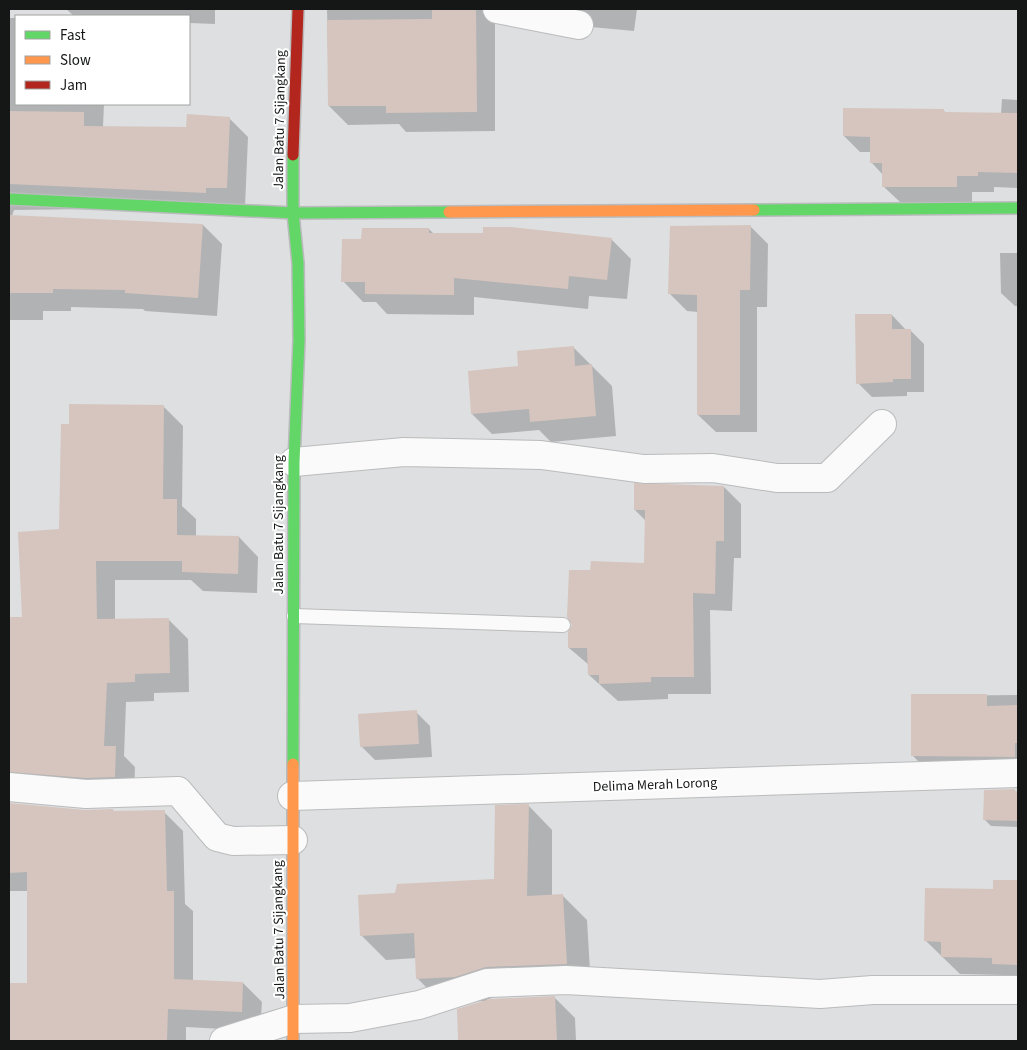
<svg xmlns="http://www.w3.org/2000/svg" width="1027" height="1050" font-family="'Source Sans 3',sans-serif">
  <rect width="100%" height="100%" fill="#dedfe0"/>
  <g fill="#0003">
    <polygon points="66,9 215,9 215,24 189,23 189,16 74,16"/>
    <polygon points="327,9 637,9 634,31 495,18 495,131 406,132 399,124 348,125 329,106"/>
    <polygon points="9,18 16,18 16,104 104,104 103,127 187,128 229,118 248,137 245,207 14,210 12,216 203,225 222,244 217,316 145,311 143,309 71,307 71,311 43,311 43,320 9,320"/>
    <polygon points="1002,99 1018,100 1018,188 994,187 994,192 972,192 972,203 900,202 883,186 883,175 872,163 872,152 860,152 844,136 943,110 946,113 1001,114"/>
    <polygon points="751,227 768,244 767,307 757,307 757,432 716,432 698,415 698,312 687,311 670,294"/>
    <polygon points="429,229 434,234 611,239 631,259 627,299 589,296 588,309 474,297 474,315 387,314 376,302 363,302 343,281 362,241"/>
    <polygon points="1000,253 1018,253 1018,306 1015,306 1001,293"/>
    <polygon points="892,315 906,330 910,330 924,344 924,392 907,392 907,396 872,397 858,383"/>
    <polygon points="573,347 612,386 616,436 551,442 539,430 492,434 472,414 519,367"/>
    <polygon points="164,407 183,426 182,506 196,519 196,537 239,537 258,557 257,593 203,591 191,580 115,580 115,620 168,619 188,639 189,692 154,693 154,701 126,702 124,756 135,767 134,796 9,775 9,619 24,618 60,530 70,426"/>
    <polygon points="724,487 741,504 741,558 734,558 732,611 710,610 711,694 668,694 668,699 618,701 589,675 589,665 569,648 573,625 591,571 646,564 646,521 635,510"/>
    <polygon points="1018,695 1018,771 926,769 912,755 912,696"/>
    <polygon points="416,712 430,726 432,757 375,760 361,746"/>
    <polygon points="1014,790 1018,793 1018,827 991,826 984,819"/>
    <polygon points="9,804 85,811 113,810 115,813 164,812 183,831 185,904 193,911 193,981 243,983 262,1002 260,1031 186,1027 186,1041 9,1041 9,984 28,984 28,891 9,891"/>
    <polygon points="528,805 552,830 552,896 562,895 587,920 591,988 511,991 486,1000 554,997 575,1018 576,1041 459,1041 458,1010 485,1001 442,1003 417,978 417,958 386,960 361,935 396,894 495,880"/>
    <polygon points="994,881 1018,881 1018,982 1011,982 1005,975 960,974 926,941 994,890"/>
  </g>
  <g fill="#d5c5be">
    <polygon points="432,9 476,9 477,112 386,113 386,106 328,106 327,20 432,19"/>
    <polygon points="843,108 944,109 944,112 1018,113 1018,173 978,172 978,176 957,176 957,187 882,187 882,163 870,163 870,137 843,136"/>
    <polygon points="9,111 84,112 84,126 186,127 187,114 230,117 227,188 206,188 206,193 9,184"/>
    <polygon points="9,215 203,224 198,298 125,293 125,290 53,289 53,293 9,293"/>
    <polygon points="751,225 750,290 740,290 740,415 697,415 697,295 668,294 670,226"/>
    <polygon points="483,227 511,227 612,238 607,280 569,276 568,289 454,278 454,295 365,294 365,282 341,282 342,239 361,239 362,228 429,228 429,233 483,233"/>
    <polygon points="855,314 892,314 892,329 911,329 911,379 893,379 893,382 856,384"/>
    <polygon points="574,346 575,366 592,364 596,416 530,422 529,409 471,414 468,371 518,366 517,351"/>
    <polygon points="69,404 164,405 163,499 177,499 177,535 239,536 238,574 182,572 182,561 96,561 97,619 169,618 170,673 135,674 135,682 107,683 104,746 116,746 115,777 86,778 9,772 9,617 22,617 18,532 59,529 61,424 69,424"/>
    <polygon points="634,483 724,486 724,541 716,541 715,594 693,593 694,677 651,677 651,682 599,684 599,675 588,675 587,648 568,648 568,632 572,625 567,617 569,570 590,570 591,561 644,563 645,510 634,510"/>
    <polygon points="911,694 987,694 987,706 1018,705 1018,743 1015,743 1015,757 911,756"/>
    <polygon points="417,710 419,744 360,747 358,714"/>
    <polygon points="1015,789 1015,791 1018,792 1018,821 983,820 984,790"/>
    <polygon points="9,803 85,810 113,809 113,811 165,810 167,891 174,891 174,979 243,982 242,1012 168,1009 167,1041 9,1041 9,983 27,983 27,872 9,873"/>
    <polygon points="529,804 527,896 563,894 567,964 486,967 455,977 416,979 414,933 360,936 358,895 395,893 397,884 494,879 495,805"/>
    <polygon points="993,880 1018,880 1018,965 992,964 992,958 941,957 941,942 924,941 925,888 993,889"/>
    <polygon points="555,996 557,1041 458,1041 457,1009 490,999"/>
  </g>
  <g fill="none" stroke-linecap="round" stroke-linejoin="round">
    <defs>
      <polyline id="lane" points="294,616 563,625"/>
      <g id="street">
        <polyline points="497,9 579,25"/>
        <polyline points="294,462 404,452 541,455 644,469 713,468 777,478 827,478 882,424"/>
        <polyline points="9,787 86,794 178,791 217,837 233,841 293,840"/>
        <polyline points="292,796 1018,773"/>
        <polyline points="224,1041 294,1019 350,1018 419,1005 487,983 566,980 820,994 873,990 1018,990"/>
      </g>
      <g id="fast">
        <polyline points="293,155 293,213 298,263 299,340 294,462 293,764"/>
        <polyline points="9,199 293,213 449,212"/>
        <polyline points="754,210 1018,208"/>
      </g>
      <g id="slow">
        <polyline points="449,212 754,210"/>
        <polyline points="293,764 293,1041"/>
      </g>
      <polyline id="jam" points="293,155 298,9"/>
    </defs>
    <use href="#lane" stroke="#babbbc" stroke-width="16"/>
    <use href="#street" stroke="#babbbc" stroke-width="30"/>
    <use href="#fast" stroke="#babbbc" stroke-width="14"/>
    <use href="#slow" stroke="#babbbc" stroke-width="14"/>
    <use href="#jam" stroke="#babbbc" stroke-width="14"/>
    <use href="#lane" stroke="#fafafa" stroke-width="14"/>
    <use href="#street" stroke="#fafafa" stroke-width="28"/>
    <use href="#fast" stroke="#63d668" stroke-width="11"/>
    <use href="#slow" stroke="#ff974d" stroke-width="11"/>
    <use href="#jam" stroke="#b3261e" stroke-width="11"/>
  </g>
  <g text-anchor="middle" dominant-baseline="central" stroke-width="4" stroke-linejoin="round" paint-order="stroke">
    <g font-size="14" fill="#151616" stroke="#fff">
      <text transform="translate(280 120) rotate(-89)">Jalan Batu 7 Sijangkang</text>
      <text transform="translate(279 525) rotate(-90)">Jalan Batu 7 Sijangkang</text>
      <text transform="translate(655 785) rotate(-2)">Delima Merah Lorong</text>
      <text transform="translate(279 930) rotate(-91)">Jalan Batu 7 Sijangkang</text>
    </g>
  </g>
  <rect width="1027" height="1050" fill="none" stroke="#151616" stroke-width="20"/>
  <rect x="15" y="15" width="175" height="90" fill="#ffffff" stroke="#a1a2a2"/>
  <rect x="25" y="31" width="25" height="8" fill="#63d668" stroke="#a1a2a2"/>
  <text x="60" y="40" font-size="15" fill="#151616">Fast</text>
  <rect x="25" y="56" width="25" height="8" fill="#ff974d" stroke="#a1a2a2"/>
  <text x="60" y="65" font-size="15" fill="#151616">Slow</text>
  <rect x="25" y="81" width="25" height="8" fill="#b3261e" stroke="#a1a2a2"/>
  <text x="60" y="90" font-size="15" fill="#151616">Jam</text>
</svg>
